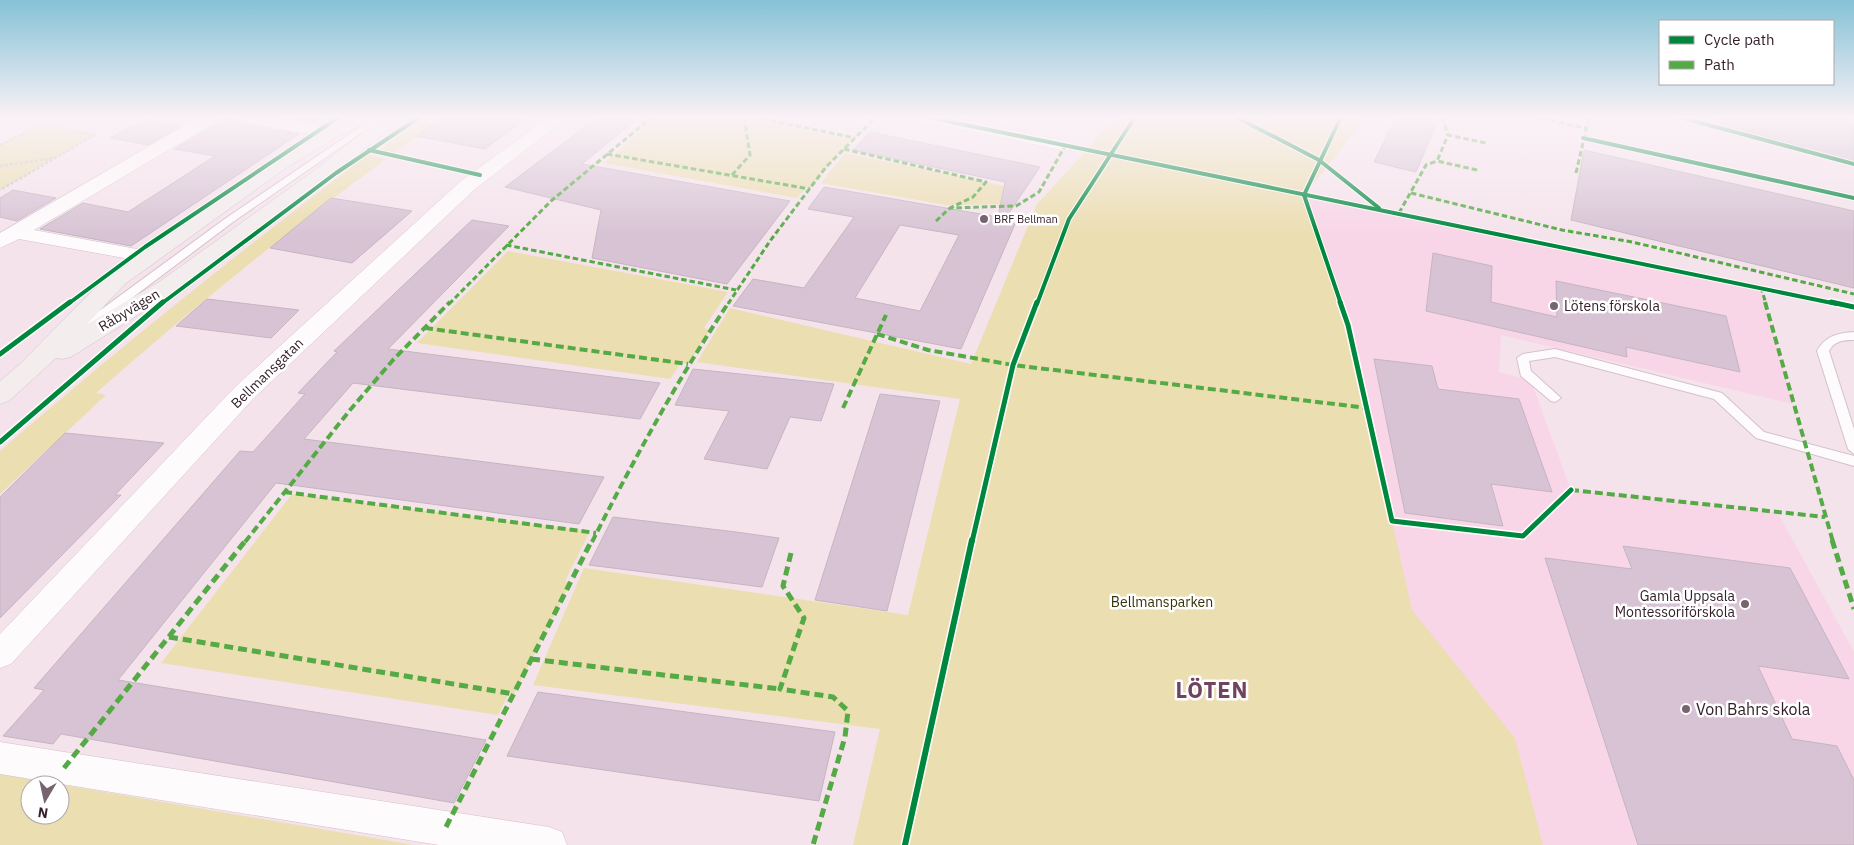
<svg xmlns="http://www.w3.org/2000/svg" width="1854" height="845" font-family="'IBM Plex Sans',sans-serif">
  <rect width="100%" height="100%" fill="#f5e3ec"/>
  <polygon fill="#f8d6e8" points="1304,195 1761,287 1793,404 1501,335 1499,372 1531,381 1571,490 1778,513 1854,652 1854,845 926,845 1348,324"/>
  <g fill="#ebdeb1" fill-rule="evenodd">
    <polygon points="427,117 446,117 394,153 381,149"/>
    <polygon points="657,117 746,117 851,139 810,189 806,188 797,198 604,163"/>
    <polygon points="1117,117 1367,117 1304,195 1348,325 1412,610 1515,738 1543,845 853,845 880,729 533,685 584,568 908,615 960,399 697,362 730,308 971,364 1037,204"/>
    <polygon points="47,125 95,135 0,190 0,145 38,126"/>
    <polygon points="845,153 1024,190 1011,204 946,205 821,183"/>
    <path d="M 368,155 L 386,159 C 286,232 189,311 96,393 L 106,395 L 0,494 L 0,451 C 119,348 241,250 368,155 Z"/>
    <polygon points="508,251 728,292 704,328 710,330 688,364 681,363 670,379 417,343"/>
    <polygon points="292,494 590,531 565,581 571,583 514,694 509,693 498,715 161,663"/>
    <path d="M 0,774 L 414,845 L 0,845 ZM 30,785 L 60,785 L 60,815 L 30,815 Z"/>
  </g>
  <g fill="#d7c3d4" stroke="#c4b5c1" fill-rule="evenodd">
    <polygon points="222,117 235,117 239,123 299,134 131,246 40,229 83,203 128,212 215,156 174,149 218,123"/>
    <polygon points="279,117 325,117 315,123"/>
    <polygon points="444,117 528,117 485,149 416,136"/>
    <polygon points="598,117 640,117 582,164 790,201 727,284 592,258 601,210 505,187"/>
    <polygon points="1396,117 1424,117 1438,120 1416,172 1374,162"/>
    <polygon points="1718,117 1854,117 1854,162 1717,123"/>
    <polygon points="146,119 181,126 148,145 110,138"/>
    <path d="M 870,132 L 1040,167 L 1003,222 L 1015,224 L 961,349 L 733,306 L 753,279 L 804,288 L 854,217 L 808,209 L 824,187 L 998,217 L 1005,182 L 853,150 ZM 900,225 L 959,235 L 920,311 L 855,298 Z"/>
    <polygon points="1584,150 1854,211 1854,288 1571,220"/>
    <polygon points="13,190 56,198 17,221 0,217 0,198"/>
    <polygon points="331,198 412,211 352,263 270,248"/>
    <polygon points="472,220 509,226 388,349 660,383 640,419 353,383 304,439 604,477 579,524 276,483 118,680 486,740 454,803 61,734 53,744 3,736 44,690 34,688 240,451 253,452 305,394 298,393 337,352 334,351"/>
    <polygon points="1433,253 1492,266 1491,302 1557,317 1556,281 1726,316 1740,372 1626,347 1627,357 1426,311"/>
    <polygon points="207,299 299,310 271,338 176,326"/>
    <polygon points="1374,359 1432,366 1438,389 1519,399 1552,492 1491,484 1503,526 1405,513"/>
    <polygon points="693,369 834,384 821,421 790,417 767,469 704,459 729,411 675,405"/>
    <polygon points="880,394 940,401 887,611 815,600"/>
    <polygon points="65,433 164,443 115,495 121,495 0,618 0,497"/>
    <polygon points="613,517 736,532 779,538 762,587 589,565"/>
    <polygon points="1623,546 1790,568 1849,679 1758,666 1792,739 1837,746 1854,780 1854,845 1638,845 1545,558 1632,569"/>
    <polygon points="538,692 835,732 819,801 507,756"/>
  </g>
  <g fill="none" stroke-linecap="round" stroke-linejoin="round">
    <defs>
      <g id="service">
        <polygon points="375,117 384,117 233,222 88,331 80,331 78,328 80,325 226,218"/>
        <path d="M 1854,332 L 1854,340 C 1843,340 1834,341 1829,351 L 1854,429 L 1854,454 L 1848,449 L 1817,351 C 1825,336 1838,333 1854,332 Z"/>
        <polygon points="1555,349 1722,393 1764,432 1854,456 1854,466 1756,438 1714,399 1555,357 1529,361 1531,371 1561,398 1555,402 1551,401 1521,376 1517,358 1523,354"/>
      </g>
      <g id="minor">
        <polygon points="199,117 220,117 217,121 34,230 142,250 145,254 142,258 135,260 19,239 0,248 0,233"/>
        <polygon points="237,117 271,117 330,128 336,129 339,133 336,137 330,138 245,122 239,121"/>
        <polygon points="549,117 568,117 475,189 253,399 11,664 0,668 0,634 235,387 461,181"/>
        <polygon points="918,117 950,117 1065,141 1071,142 1074,146 1071,150 1065,151 927,122 921,121"/>
        <polygon points="0,742 549,827 562,832 567,845 439,845 0,774"/>
      </g>
      <polygon id="secondary" points="348,117 371,117 369,121 337,137 286,168 125,284 86,325 159,282 319,167 383,117 403,117 333,175 175,292 71,357 62,359 56,358 9,401 0,404 0,381 19,365 109,274 272,160"/>
    </defs>
    <use href="#service" stroke="#d3c1cb" stroke-width="2"/>
    <use href="#minor" stroke="#d3c1cb" stroke-width="1"/>
    <use href="#secondary" stroke="#d3c1cb" stroke-width="1"/>
    <g stroke="#cfc7cc" stroke-width="2.5" stroke-dasharray="3 2" stroke-linecap="butt">
      <polyline points="0,145 38,126 47,125 95,135 0,190"/>
      <polyline points="0,166 54,158"/>
    </g>
    <use href="#service" fill="#fefbfc" fill-rule="evenodd"/>
    <use href="#minor" fill="#fefbfc" fill-rule="evenodd"/>
    <use href="#secondary" fill="#f3edee" fill-rule="evenodd"/>
    <g stroke="#54aa44" stroke-width="3" stroke-dasharray="5.5 3" stroke-linecap="butt">
      <polyline points="754,117 855,138"/>
      <polyline points="1442,117 1448,135"/>
      <polyline points="1534,117 1586,128"/>
      <polyline points="844,149 986,182 973,197 950,208"/>
      <polyline points="607,154 810,189"/>
      <polyline points="1477,170 1437,161 1448,135 1486,143"/>
      <polyline points="1576,173 1589,117"/>
      <polyline points="732,175 750,155 744,117"/>
      <polyline points="1411,193 1562,230 1632,242 1854,294"/>
      <polyline points="1399,213 1426,165 1437,161"/>
      <polyline points="936,221 950,208 1016,206 1039,192 1065,146"/>
      <polyline points="506,245 736,290"/>
      <polyline points="1761,287 1766,304"/>
      <polyline points="449,304 551,201 652,117"/>
      <polyline points="728,304 770,241 826,167 876,117"/>
    </g>
    <g stroke="#54aa44" stroke-width="4" stroke-dasharray="8 4" stroke-linecap="butt">
      <polyline points="1765,302 1833,542"/>
      <polyline points="425,328 688,364"/>
      <polyline points="877,334 928,350 1013,365 1367,408"/>
      <polyline points="843,408 886,315"/>
      <polyline points="1571,490 1825,517"/>
      <polyline points="284,492 596,533"/>
      <polyline points="245,542 350,410 393,360 450,302"/>
      <path d="M 592,542 C 634,459 678,379 729,302"/>
    </g>
    <g stroke="#54aa44" stroke-width="5" stroke-dasharray="9 5" stroke-linecap="butt">
      <polyline points="1832,540 1854,609"/>
      <polyline points="791,553 783,586 804,618 780,689 833,697 848,711 845,737 813,845"/>
      <polyline points="169,637 514,694"/>
      <polyline points="531,659 780,689"/>
      <polyline points="64,768 246,540"/>
      <polyline points="446,827 592,540"/>
    </g>
    <defs>
      <g id="cycleway-far2">
        <polyline points="927,117 1837,304"/>
        <polyline points="1236,117 1319,160 1379,208"/>
        <polyline points="1679,117 1854,164"/>
        <polyline points="1583,138 1854,198"/>
        <polyline points="369,150 480,175"/>
        <polyline points="68,304 145,247 339,117"/>
        <polyline points="161,304 336,173 420,117"/>
        <polyline points="1037,304 1069,219 1135,117"/>
        <polyline points="1341,304 1304,195 1341,117"/>
      </g>
      <g id="cycleway-far1">
        <polyline points="1340,302 1348,325 1392,521 1523,536 1571,490"/>
        <polyline points="1831,302 1854,307"/>
        <polyline points="0,354 70,302"/>
        <polyline points="0,442 163,302"/>
        <polyline points="972,542 1013,365 1037,302"/>
      </g>
      <polyline id="cycleway" points="905,845 972,540"/>
    </defs>
    <use href="#cycleway-far2" stroke="#fff" stroke-width="6"/>
    <use href="#cycleway-far1" stroke="#fff" stroke-width="8"/>
    <use href="#cycleway" stroke="#fff" stroke-width="9"/>
    <use href="#cycleway-far2" stroke="#00873e" stroke-width="4"/>
    <use href="#cycleway-far1" stroke="#00873e" stroke-width="5"/>
    <use href="#cycleway" stroke="#00873e" stroke-width="6"/>
  </g>
  <linearGradient id="sky" x2="0" y2="1"><stop stop-color="#85c2d6"/><stop offset="0.5" stop-color="#faf2f6"/><stop offset="1" stop-color="#faf2f6" stop-opacity="0"/></linearGradient>
  <rect width="1854" height="235" fill="url(#sky)"/>
  <g fill="#78646f" stroke="#fff" stroke-width="2">
    <circle cx="984" cy="219" r="5"/>
    <circle cx="1554" cy="306" r="5"/>
    <circle cx="1745" cy="604" r="5"/>
    <circle cx="1686" cy="709" r="5"/>
  </g>
  <g text-anchor="middle" dominant-baseline="central" stroke-width="5" stroke-linejoin="round" paint-order="stroke">
    <g font-size="11" fill="#34202b" stroke="#fff" text-anchor="start">
      <text x="994" y="219">BRF Bellman</text>
    </g>
    <g font-size="14" fill="#34202b" stroke="#fff" text-anchor="start">
      <text x="1564" y="306">Lötens förskola</text>
      <text x="1735" y="596" text-anchor="end">Gamla Uppsala<tspan x="1735" dy="16">Montessoriförskola</tspan></text>
    </g>
    <g font-size="14" fill="#34202b" stroke="#fff">
      <text transform="translate(129 310) rotate(-31)">Råbyvägen</text>
      <text transform="translate(267 373) rotate(-44)">Bellmansgatan</text>
    </g>
    <g font-size="14" fill="#363308" stroke="#fff">
      <text x="1162" y="602">Bellmansparken</text>
    </g>
    <g font-size="16" fill="#34202b" stroke="#fff" text-anchor="start">
      <text x="1696" y="709">Von Bahrs skola</text>
    </g>
    <g font-size="22" font-weight="bold" letter-spacing="1" fill="#70445e" stroke="#fff">
      <text x="1212" y="689">LÖTEN</text>
    </g>
  </g>
  <rect x="1659" y="20" width="175" height="65" fill="#ffffff" stroke="#aea6aa"/>
  <rect x="1669" y="36" width="25" height="8" fill="#00873e" stroke="#aea6aa"/>
  <text x="1704" y="45" font-size="15" fill="#34202b">Cycle path</text>
  <rect x="1669" y="61" width="25" height="8" fill="#54aa44" stroke="#aea6aa"/>
  <text x="1704" y="70" font-size="15" fill="#34202b">Path</text>
  <g transform="translate(45 800) rotate(189)"><circle r="24" fill="#ffffff" stroke="#aea6aa"/>
  <path d="M0-4L9 19L0 12L-9 19Z" fill="#78646f"/>
  <text y="-8" font-size="14" font-weight="bold" text-anchor="middle" fill="#34202b">N</text>
  </g>
</svg>
